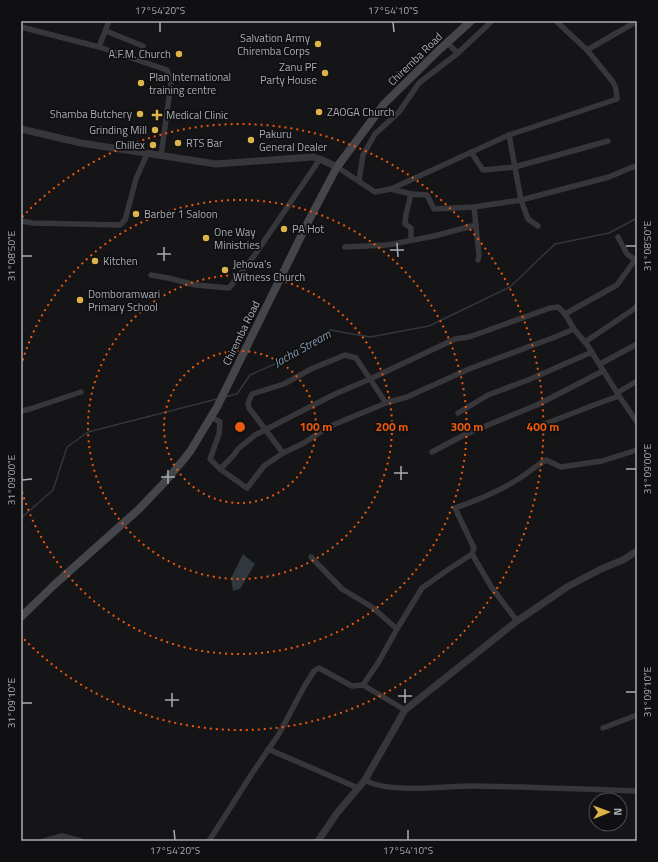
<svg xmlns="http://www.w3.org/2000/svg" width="658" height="862" font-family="'Titillium Web',sans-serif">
  <rect width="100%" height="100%" fill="#151517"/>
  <polygon fill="#30373e" points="243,554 255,564 240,589 233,591 231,578"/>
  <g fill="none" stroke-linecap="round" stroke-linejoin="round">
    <g stroke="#30373e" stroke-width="1.5">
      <polyline points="224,397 237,394 250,375 279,362 330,330 370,337 429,326 510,287 555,244 609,233 637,218"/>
      <polyline points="21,518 53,490 67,447 88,432 217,399"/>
    </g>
    <g stroke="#37373b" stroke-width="5.5">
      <polyline points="21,27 99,47 167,70 171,83 161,156"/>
      <polyline points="106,31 143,46"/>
      <polyline points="447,43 458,53"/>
      <polyline points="99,47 109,21"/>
      <polyline points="587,50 634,23"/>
      <polyline points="509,135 521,200 528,219 538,226"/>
      <polyline points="471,152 483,170 515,167 608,141"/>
      <polyline points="337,167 375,192 391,189 509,135 617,99 616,89 613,82 587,50 556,21"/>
      <polyline points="359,181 363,155 375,134 399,112 419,83 458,53 492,21"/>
      <polyline points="391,189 411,194 427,195 434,209 474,207 521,200 609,177 630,168 637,166"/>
      <polyline points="411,194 406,214 405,224 411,228 411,240"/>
      <polyline points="474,207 479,255 478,260"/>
      <polyline points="21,221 33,223 120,225 125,220 136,179 147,154"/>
      <polyline points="618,237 627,254 637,261"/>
      <polyline points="345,247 386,245 393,244 434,236 476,225"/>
      <polyline points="151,275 168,278 196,285 229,288 254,256 320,159"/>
      <polyline points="565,314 617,285 635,260"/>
      <polyline points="585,342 631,311 637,306"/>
      <polyline points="600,364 637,344"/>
      <polyline points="617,393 637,381"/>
      <polyline points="21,411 30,409 81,392"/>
      <polyline points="458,413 488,395 528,380 592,352"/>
      <polyline points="211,417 220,422 219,434 210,459 220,469 247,488 264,466 283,453 304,443 328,427 386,403 407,397 469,369 555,337 574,329"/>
      <polyline points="542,425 602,402 619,396"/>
      <polyline points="432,452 466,434 537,405 603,371"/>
      <polyline points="283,453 249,408 248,403 252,394 284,384 311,369 345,355 356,358 386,403"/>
      <polyline points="220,469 233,456 238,449 255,435 335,394 370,379 455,339 469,337 550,308 558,307 565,314 574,329 588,346 619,396 637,422"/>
      <polyline points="311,557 342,589 372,607 397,629"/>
      <path d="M 517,621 L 492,588 L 472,554 L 474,548 L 455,508 C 478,500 500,491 520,478 C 529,472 537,465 546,460 L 561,467 L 602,461 L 637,450"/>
      <polyline points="363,685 378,663 397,629 422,588 449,569 472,554"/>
      <polyline points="603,728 637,715"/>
      <polyline points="268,749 358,788"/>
      <path d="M 365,780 C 388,794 444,786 473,786 C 527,787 582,789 637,791"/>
      <polyline points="44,841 62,836 81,841"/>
      <polyline points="209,841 253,772 279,734 304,687 314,671 319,668 352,686 363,685 405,710"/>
    </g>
    <g stroke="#37373b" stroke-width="7">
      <polyline points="21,129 81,143 216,164 313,157 320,159 337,167"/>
      <polyline points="318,841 337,813 365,780 405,710 517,621 567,587 601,569 623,560 637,551"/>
    </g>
    <polyline stroke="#45464b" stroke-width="8" points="21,617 54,585 138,510 163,484 185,458 191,450 217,407 309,220 337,167 384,104 439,50 471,21"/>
  </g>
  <path fill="none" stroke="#a9acb5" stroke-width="1.5" d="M 160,22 L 160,32M 393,22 L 394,32M 397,243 L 398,257M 626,246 L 636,246M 164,247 L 164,261M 390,250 L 404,250M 157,254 L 171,254M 22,256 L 32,256M 401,466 L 401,480M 626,469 L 636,469M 168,470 L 168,484M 394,473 L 408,473M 161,477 L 175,477M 22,480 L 32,479M 405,689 L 405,703M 626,692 L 636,692M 172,693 L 172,707M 398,696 L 412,696M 165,700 L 179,700M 22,703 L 32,703M 174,830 L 175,840M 408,830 L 408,840"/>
  <g fill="none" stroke="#e8590c" stroke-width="2" stroke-dasharray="2 4">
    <circle cx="240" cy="427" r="76"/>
    <circle cx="240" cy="427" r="152"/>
    <path d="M21 366A227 227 0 1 1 21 488"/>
    <path d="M22 217A303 303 0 1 1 22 637"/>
  </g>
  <g fill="#dcb449" stroke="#101012" stroke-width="1.5">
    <circle cx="318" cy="44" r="4"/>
    <circle cx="179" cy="54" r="4"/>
    <circle cx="325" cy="73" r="4"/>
    <circle cx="141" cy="83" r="4"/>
    <circle cx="319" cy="112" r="4"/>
    <circle cx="140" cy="114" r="4"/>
    <path d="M155 109h4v4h4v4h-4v4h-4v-4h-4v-4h4z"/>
    <circle cx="155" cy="130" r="4"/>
    <circle cx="251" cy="140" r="4"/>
    <circle cx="178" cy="143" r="4"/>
    <circle cx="153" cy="145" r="4"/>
    <circle cx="136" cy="214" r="4"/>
    <circle cx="284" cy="229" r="4"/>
    <circle cx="206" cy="238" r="4"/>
    <circle cx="95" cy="261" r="4"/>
    <circle cx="225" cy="270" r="4"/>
    <circle cx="80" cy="300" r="4"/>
  </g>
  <g text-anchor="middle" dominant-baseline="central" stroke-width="3.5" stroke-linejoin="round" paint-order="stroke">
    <g font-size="11" fill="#a9acb5" stroke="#101012" text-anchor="start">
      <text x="310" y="38" text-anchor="end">Salvation Army<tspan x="310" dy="13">Chiremba Corps</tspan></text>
      <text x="171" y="54" text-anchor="end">A.F.M. Church</text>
      <text x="317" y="67" text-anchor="end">Zanu PF<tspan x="317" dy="13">Party House</tspan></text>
      <text x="149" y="77">Plan International<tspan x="149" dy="13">training centre</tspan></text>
      <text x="327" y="112">ZAOGA Church</text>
      <text x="132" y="114" text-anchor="end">Shamba Butchery</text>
      <text x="166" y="115">Medical Clinic</text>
      <text x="147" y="130" text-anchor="end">Grinding Mill</text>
      <text x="259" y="134">Pakuru<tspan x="259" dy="13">General Dealer</tspan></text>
      <text x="186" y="143">RTS Bar</text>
      <text x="145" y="145" text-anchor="end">Chillex</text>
      <text x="144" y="214">Barber 1 Saloon</text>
      <text x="292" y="229">PA Hot</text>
      <text x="214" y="232">One Way<tspan x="214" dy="13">Ministries</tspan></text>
      <text x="103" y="261">Kitchen</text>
      <text x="233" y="264">Jehova's<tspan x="233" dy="13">Witness Church</tspan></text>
      <text x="88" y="294">Domboramwari<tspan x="88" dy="13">Primary School</tspan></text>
    </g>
    <g font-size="11" fill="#a9acb5" stroke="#101012">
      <text transform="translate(415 59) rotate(-44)">Chiremba Road</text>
      <text transform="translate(241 333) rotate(-64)">Chiremba Road</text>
    </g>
    <g font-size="12" font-style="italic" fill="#8497ac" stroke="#101012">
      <text transform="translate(302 348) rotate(-29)">Jacha Stream</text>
    </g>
  </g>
  <circle cx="240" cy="427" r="6" fill="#e8590c" stroke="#101012" stroke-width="2"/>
  <g font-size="12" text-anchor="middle" font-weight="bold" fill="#e8590c" stroke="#101012" stroke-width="3.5" stroke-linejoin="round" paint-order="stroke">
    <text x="316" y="431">100 m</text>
    <text x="392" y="431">200 m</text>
    <text x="467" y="431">300 m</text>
    <text x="543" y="431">400 m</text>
  </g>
  <rect width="658" height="862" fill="none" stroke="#101012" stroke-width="44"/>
  <g transform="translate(608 812) rotate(89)"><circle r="19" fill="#101012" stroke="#4d4e53"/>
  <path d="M0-3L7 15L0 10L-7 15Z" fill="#dcb449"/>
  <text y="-6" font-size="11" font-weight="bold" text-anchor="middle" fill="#a9acb5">N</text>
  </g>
  <rect x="22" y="22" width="614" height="818" fill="none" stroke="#a9acb5" stroke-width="1.5"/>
  <g font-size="10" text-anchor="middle" fill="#a9acb5">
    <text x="160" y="14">17°54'20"S</text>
    <text x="393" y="14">17°54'10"S</text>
    <text transform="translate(647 246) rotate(-90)" y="4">31°08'50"E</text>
    <text transform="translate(11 256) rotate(-90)" y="4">31°08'50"E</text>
    <text transform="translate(647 469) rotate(-90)" y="4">31°09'00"E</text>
    <text transform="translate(11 480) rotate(-90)" y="4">31°09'00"E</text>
    <text transform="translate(647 692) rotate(-90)" y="4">31°09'10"E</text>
    <text transform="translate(11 703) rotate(-90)" y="4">31°09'10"E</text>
    <text x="175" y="854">17°54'20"S</text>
    <text x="408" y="854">17°54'10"S</text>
  </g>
</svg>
